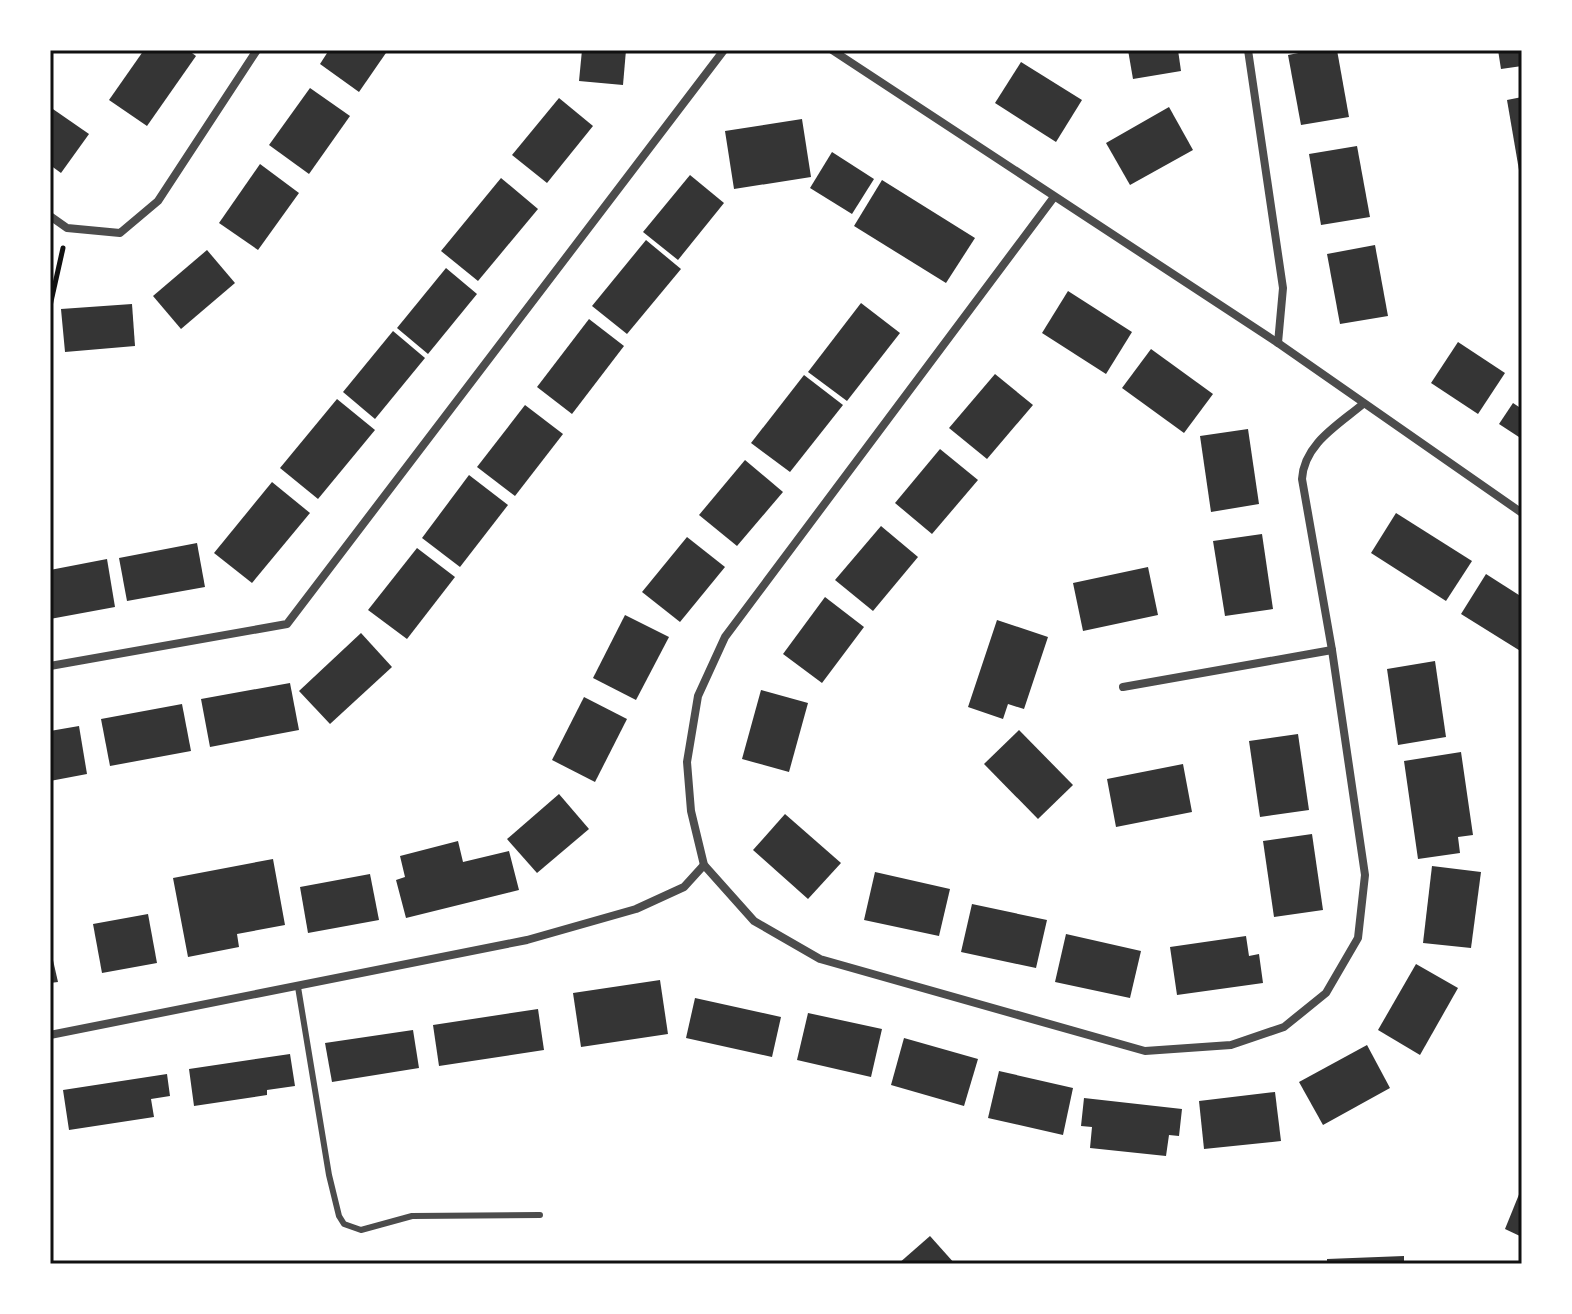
<svg xmlns="http://www.w3.org/2000/svg" width="1572" height="1314" font-family="'Fira Sans Condensed',sans-serif">
  <rect width="100%" height="100%" fill="#fff"/>
  <g fill="#353535">
    <polygon points="144,50 188,50 196,56 147,126 109,100"/>
    <polygon points="329,50 388,50 359,92 320,64"/>
    <polygon points="582,50 626,50 623,85 579,81"/>
    <polygon points="1128,50 1178,50 1181,71 1133,79"/>
    <polygon points="1314,50 1337,50 1349,117 1301,125 1288,55"/>
    <polygon points="1498,50 1522,50 1522,66 1501,69"/>
    <polygon points="1021,62 1082,100 1056,142 995,103"/>
    <polygon points="310,88 350,116 309,174 269,145"/>
    <polygon points="1522,97 1522,176 1520,176 1507,100"/>
    <polygon points="559,98 593,126 547,183 512,155"/>
    <polygon points="50,107 89,134 61,173 50,165"/>
    <polygon points="1169,107 1193,150 1130,185 1106,143"/>
    <polygon points="802,119 811,177 734,189 725,131"/>
    <polygon points="1357,146 1370,217 1321,225 1309,154"/>
    <polygon points="832,152 874,179 852,214 810,188"/>
    <polygon points="260,164 299,193 258,250 219,223"/>
    <polygon points="690,175 724,203 678,260 643,232"/>
    <polygon points="501,178 538,209 478,281 441,251"/>
    <polygon points="882,180 975,238 946,283 854,226"/>
    <polygon points="646,240 681,269 627,334 592,306"/>
    <polygon points="1375,245 1388,316 1340,324 1327,254"/>
    <polygon points="207,250 235,283 181,329 153,296"/>
    <polygon points="446,268 477,294 428,354 397,328"/>
    <polygon points="1068,291 1132,332 1106,374 1042,333"/>
    <polygon points="861,303 900,333 847,401 808,372"/>
    <polygon points="132,304 135,346 65,352 61,309"/>
    <polygon points="589,319 624,346 572,414 537,387"/>
    <polygon points="393,331 425,358 375,419 343,392"/>
    <polygon points="1458,342 1505,373 1478,414 1431,383"/>
    <polygon points="1151,349 1213,394 1184,433 1122,388"/>
    <polygon points="995,374 1033,405 987,459 949,428"/>
    <polygon points="804,375 843,405 790,472 751,443"/>
    <polygon points="337,399 375,430 318,499 280,468"/>
    <polygon points="1513,403 1522,409 1522,439 1499,424"/>
    <polygon points="525,405 563,434 515,496 477,467"/>
    <polygon points="1248,429 1259,504 1211,512 1200,436"/>
    <polygon points="940,449 978,480 932,534 895,503"/>
    <polygon points="745,460 783,492 737,546 699,515"/>
    <polygon points="469,475 508,505 460,567 422,538"/>
    <polygon points="272,482 310,513 252,583 214,553"/>
    <polygon points="1396,513 1472,561 1446,601 1371,553"/>
    <polygon points="881,526 918,557 873,611 835,580"/>
    <polygon points="1262,534 1273,609 1225,616 1213,541"/>
    <polygon points="687,537 725,567 680,622 642,592"/>
    <polygon points="197,543 205,587 127,601 119,558"/>
    <polygon points="417,548 455,577 407,639 368,610"/>
    <polygon points="107,559 115,607 50,619 50,570"/>
    <polygon points="1148,567 1158,615 1083,631 1073,583"/>
    <polygon points="1486,574 1522,597 1522,652 1461,614"/>
    <polygon points="825,597 864,627 822,683 783,654"/>
    <polygon points="625,615 669,637 636,700 593,678"/>
    <polygon points="997,620 1048,637 1024,709 1008,704 1003,719 968,707"/>
    <polygon points="361,633 392,667 330,724 299,691"/>
    <polygon points="1435,661 1446,737 1398,745 1387,669"/>
    <polygon points="290,683 299,730 210,747 201,699"/>
    <polygon points="761,690 808,703 789,772 742,759"/>
    <polygon points="584,697 627,719 595,782 552,760"/>
    <polygon points="182,704 191,751 110,766 101,719"/>
    <polygon points="79,726 87,774 50,781 50,731"/>
    <polygon points="1019,730 1073,785 1038,819 984,764"/>
    <polygon points="1298,734 1309,810 1260,817 1249,741"/>
    <polygon points="1461,752 1473,835 1458,837 1460,853 1418,859 1404,761"/>
    <polygon points="1183,764 1192,812 1116,827 1107,779"/>
    <polygon points="559,794 589,829 537,873 507,839"/>
    <polygon points="785,814 841,863 808,899 753,850"/>
    <polygon points="1312,834 1323,910 1274,917 1263,841"/>
    <polygon points="458,841 463,862 509,851 519,890 406,918 396,880 405,877 400,856"/>
    <polygon points="273,859 285,925 237,934 239,947 188,957 173,878"/>
    <polygon points="1432,866 1481,872 1471,948 1423,943"/>
    <polygon points="875,872 950,889 939,936 864,920"/>
    <polygon points="370,874 379,920 308,933 300,887"/>
    <polygon points="972,904 1047,920 1036,968 961,952"/>
    <polygon points="148,914 157,963 102,973 93,924"/>
    <polygon points="1066,934 1141,951 1130,998 1055,982"/>
    <polygon points="1246,936 1249,956 1259,954 1263,983 1177,995 1170,947"/>
    <polygon points="50,947 58,982 50,983"/>
    <polygon points="1416,964 1458,988 1420,1055 1378,1030"/>
    <polygon points="660,980 668,1034 581,1047 573,993"/>
    <polygon points="695,998 781,1017 772,1057 686,1038"/>
    <polygon points="538,1009 544,1050 439,1066 433,1025"/>
    <polygon points="808,1013 882,1029 871,1077 797,1060"/>
    <polygon points="413,1030 419,1068 332,1082 325,1043"/>
    <polygon points="904,1038 978,1059 964,1106 891,1085"/>
    <polygon points="1367,1045 1390,1088 1323,1125 1299,1082"/>
    <polygon points="290,1054 295,1086 267,1090 267,1095 194,1106 189,1069"/>
    <polygon points="999,1071 1073,1088 1063,1135 988,1118"/>
    <polygon points="167,1074 170,1096 151,1099 154,1117 69,1130 63,1090"/>
    <polygon points="1275,1092 1281,1141 1204,1149 1199,1101"/>
    <polygon points="1084,1098 1182,1109 1179,1136 1169,1135 1166,1156 1090,1148 1092,1127 1081,1126"/>
    <polygon points="1522,1187 1522,1237 1505,1229"/>
    <polygon points="930,1236 955,1264 898,1264"/>
    <polygon points="1404,1256 1404,1264 1327,1264 1327,1259"/>
  </g>
  <g fill="none" stroke-linecap="round" stroke-linejoin="round">
    <polyline stroke="#111" stroke-width="5" points="50,306 63,248"/>
    <polyline stroke="#4c4c4c" stroke-width="6" points="298,987 329,1175 339,1216 344,1224 361,1230 412,1216 540,1215"/>
    <g stroke="#4c4c4c" stroke-width="8">
      <polyline points="832,50 1278,343 1522,513"/>
      <polyline points="1248,50 1283,288 1278,343"/>
      <path d="M 1054,197 L 725,637 L 698,696 L 687,762 L 691,811 L 704,865 L 754,921 L 820,959 L 1145,1051 L 1231,1045 L 1284,1027 L 1326,993 L 1358,938 L 1365,875 L 1332,650 L 1302,479 C 1304,444 1338,425 1363,404"/>
      <polyline points="50,216 67,228 120,233 158,201 257,50"/>
      <polyline points="50,666 287,624 724,50"/>
      <polyline points="1123,687 1332,650"/>
      <polyline points="50,1035 527,940 636,909 684,887 704,865"/>
    </g>
  </g>
  <rect width="1572" height="1314" fill="none" stroke="#ffffff" stroke-width="104"/>
  <rect x="52" y="52" width="1468" height="1210" fill="none" stroke="#111" stroke-width="3"/>
</svg>
